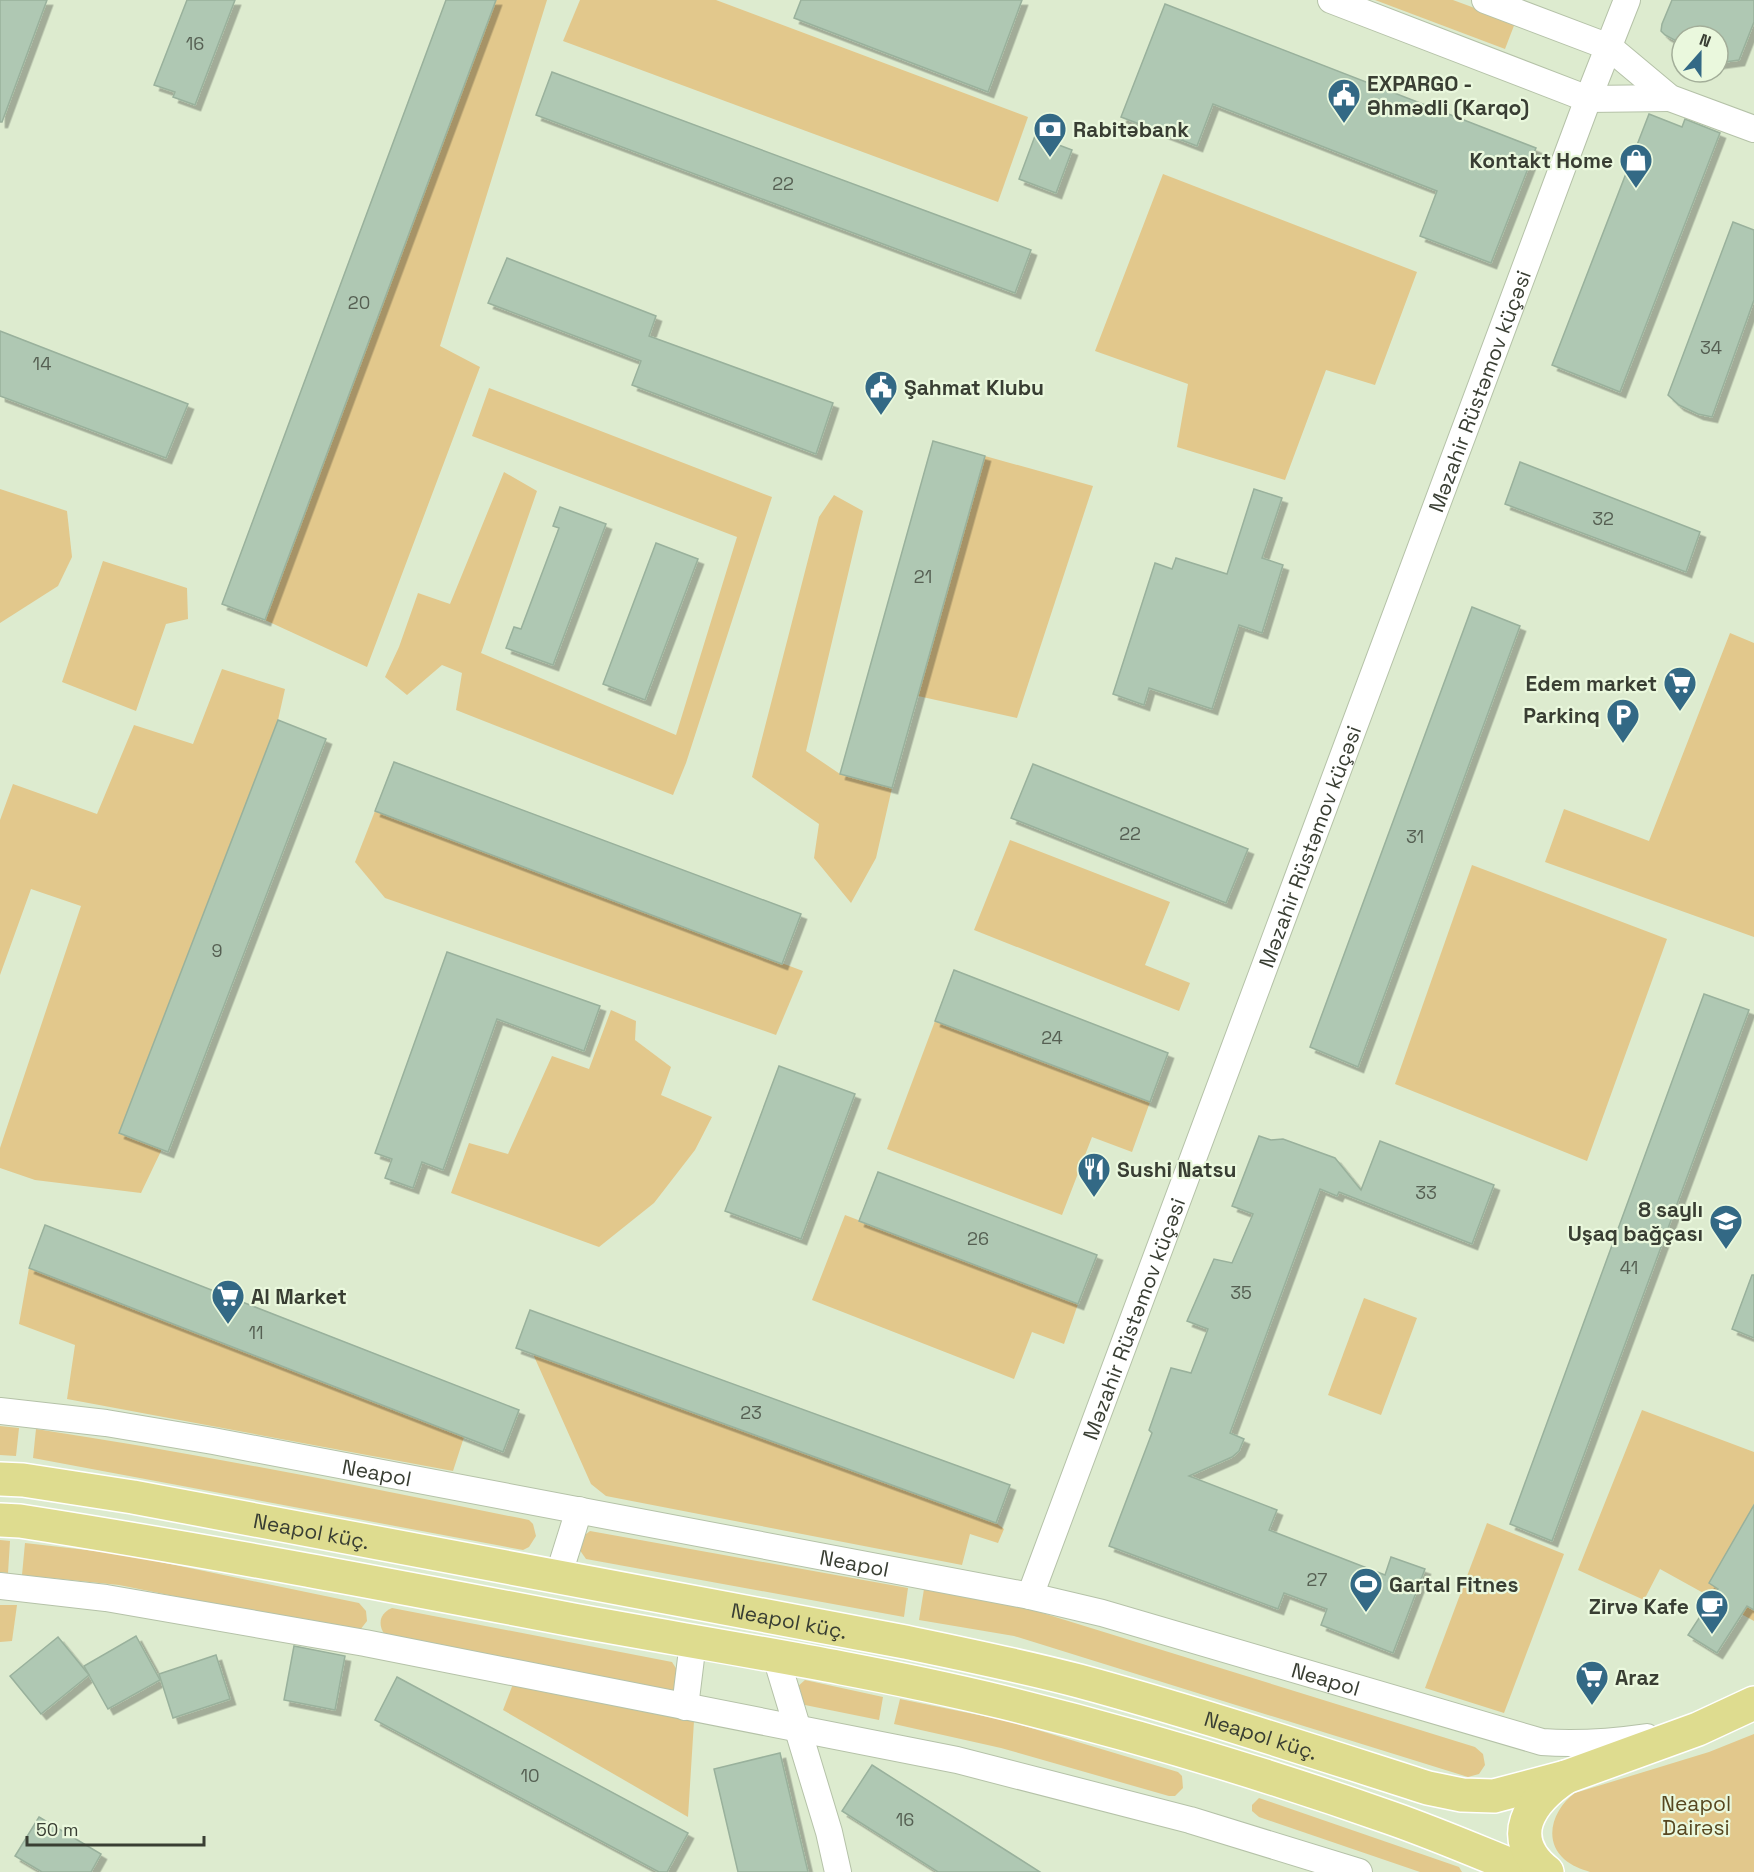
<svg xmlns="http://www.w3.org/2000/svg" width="1754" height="1872" font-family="'Space Grotesk',sans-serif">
  <defs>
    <filter id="shadow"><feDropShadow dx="5.5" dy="5.5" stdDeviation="0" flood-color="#0004"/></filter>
  </defs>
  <rect width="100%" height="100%" fill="#ddebcf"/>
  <g fill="#e2c88c">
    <polygon points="496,0 547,0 440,346 480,367 367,667 265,620"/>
    <polygon points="580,0 716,0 1028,117 998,202 563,41"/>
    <polygon points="1375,0 1453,0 1515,23 1505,49"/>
    <polygon points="1163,174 1417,272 1375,385 1326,370 1285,480 1177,447 1188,384 1095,351"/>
    <polygon points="489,388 772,497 686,763 673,795 456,710 462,673 442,665 407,695 385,677 399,647 418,593 450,604 504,472 537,491 481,653 676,735 737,537 472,436"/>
    <polygon points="985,456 1093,486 1017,718 918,696"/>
    <polygon points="0,489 67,511 72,557 58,586 0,623"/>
    <polygon points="834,495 863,511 806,751 840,774 892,788 876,858 851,903 814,858 819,824 752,777 819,517"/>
    <polygon points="103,561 187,588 188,619 166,624 136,711 62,682"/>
    <polygon points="1730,633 1754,643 1754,937 1545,862 1564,809 1649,841"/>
    <polygon points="222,669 285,689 278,720 119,1133 162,1149 141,1193 35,1180 0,1168 0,1148 81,906 31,889 0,975 0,820 13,784 97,814 134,725 193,744"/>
    <polygon points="375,811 803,971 776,1035 385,898 355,862"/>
    <polygon points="1010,840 1170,902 1145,965 1190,983 1179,1011 974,930"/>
    <polygon points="1472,865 1667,939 1587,1161 1395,1084"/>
    <polygon points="611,1010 636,1021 635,1040 671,1067 661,1095 712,1117 695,1150 654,1203 599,1247 451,1193 469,1143 508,1154 552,1056 589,1069"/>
    <polygon points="935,1021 1150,1102 1132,1152 1092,1137 1062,1215 887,1149"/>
    <polygon points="845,1215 1078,1304 1064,1344 1032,1332 1014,1379 812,1300"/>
    <polygon points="29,1268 464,1437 453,1471 67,1399 75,1345 19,1324"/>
    <polygon points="1364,1298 1417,1318 1381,1415 1328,1395"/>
    <polygon points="533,1354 996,1523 1004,1529 998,1543 970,1534 962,1565 606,1496 591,1484"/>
    <polygon points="1642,1410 1754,1452 1754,1621 1660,1569 1644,1600 1578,1570"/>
    <polygon points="0,1426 19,1428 16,1456 0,1455"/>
    <path d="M 36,1429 C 201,1454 365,1487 529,1520 L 533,1524 L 536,1536 L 529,1547 L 523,1550 L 33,1458 Z"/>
    <polygon points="1487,1523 1564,1554 1504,1713 1425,1688"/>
    <polygon points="590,1531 908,1588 904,1617 586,1559 579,1549 581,1538"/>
    <polygon points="0,1540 10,1541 8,1573 0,1572"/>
    <polygon points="25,1543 122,1554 359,1603 366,1611 367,1621 360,1630 349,1631 119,1585 22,1575"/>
    <polygon points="924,1589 1023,1607 1475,1747 1483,1754 1485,1765 1479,1774 1468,1777 1014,1636 919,1620"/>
    <polygon points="0,1605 17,1605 12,1641 0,1642"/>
    <path d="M 392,1608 L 672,1662 L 679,1673 L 677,1686 L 672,1691 L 385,1635 C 377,1624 380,1613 392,1608 Z"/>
    <polygon points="805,1680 883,1697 879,1720 800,1704 796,1688"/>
    <polygon points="513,1684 694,1721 688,1817 503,1710"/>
    <polygon points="900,1699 1008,1721 1178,1772 1182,1776 1183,1788 1175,1796 1169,1796 1001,1748 894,1724"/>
    <path d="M 1754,1734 L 1754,1872 L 1590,1872 C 1581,1869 1572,1866 1564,1859 C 1542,1839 1554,1808 1575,1793 L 1709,1752 Z"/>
    <polygon points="1259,1798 1459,1867 1462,1872 1420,1872 1259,1817 1252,1811 1252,1805"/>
  </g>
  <g fill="#afc8b3" stroke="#99b19c" stroke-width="1.5" filter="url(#shadow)">
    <polygon points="0,0 47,0 2,122 0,122"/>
    <polygon points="187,0 235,0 195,105 173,97 175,92 154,85"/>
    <polygon points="446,0 496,0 265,620 222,604"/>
    <polygon points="801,0 1022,0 988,92 794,18"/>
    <polygon points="1672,0 1754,0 1754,22 1739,60 1718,63 1718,36 1682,36 1682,44 1665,35 1661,31 1662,24"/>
    <polygon points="1165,4 1536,148 1491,263 1420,236 1437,191 1213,104 1197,146 1121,117"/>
    <polygon points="552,72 1031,250 1015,293 536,115"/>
    <polygon points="1649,114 1682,127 1685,119 1720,133 1620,392 1552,365"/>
    <polygon points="1035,136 1072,150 1056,193 1019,179"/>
    <polygon points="1733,222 1754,230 1754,300 1712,417 1698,414 1679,405 1668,395"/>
    <polygon points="507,258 656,316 649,336 833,403 816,454 632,385 641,361 488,303"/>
    <polygon points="0,331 188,404 166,458 0,396"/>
    <polygon points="933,441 985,456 892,788 840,774"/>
    <polygon points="1520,462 1700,532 1686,572 1505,504"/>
    <polygon points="1254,489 1282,498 1262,558 1283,565 1262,633 1239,625 1212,709 1149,688 1144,705 1113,694 1155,563 1172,569 1176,558 1227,574"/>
    <polygon points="560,507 606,524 553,665 506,648 514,627 521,629 559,528 553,526"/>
    <polygon points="656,543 698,559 645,700 603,684"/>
    <polygon points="1472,607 1520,626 1358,1067 1310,1047"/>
    <polygon points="278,720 326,739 168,1152 119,1133"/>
    <polygon points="394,762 801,914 782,964 375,811"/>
    <polygon points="1033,764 1248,849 1226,903 1011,818"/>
    <polygon points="447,952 600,1006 584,1051 497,1019 443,1170 422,1162 413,1188 385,1178 392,1159 375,1153"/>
    <polygon points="954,970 1168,1053 1150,1102 935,1021"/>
    <polygon points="1704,994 1749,1010 1552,1541 1510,1524"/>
    <polygon points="779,1066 855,1094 801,1239 725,1211"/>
    <polygon points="1259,1136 1271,1140 1283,1139 1335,1158 1361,1190 1380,1141 1494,1185 1472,1244 1339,1192 1337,1196 1320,1189 1230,1433 1244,1439 1239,1451 1232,1457 1189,1476 1277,1510 1269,1530 1385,1575 1391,1557 1425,1569 1393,1653 1321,1625 1327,1609 1284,1593 1278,1609 1109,1546 1152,1433 1149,1430 1171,1368 1191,1373 1208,1329 1187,1321 1214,1259 1232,1263 1253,1214 1232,1206"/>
    <polygon points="878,1172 1097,1255 1078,1304 859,1221"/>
    <polygon points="45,1225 519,1410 503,1452 29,1268"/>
    <polygon points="1752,1275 1754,1275 1754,1338 1732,1329"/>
    <polygon points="530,1310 1010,1485 996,1523 516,1348"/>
    <polygon points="1754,1505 1754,1610 1747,1606 1717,1653 1688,1635 1718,1589 1709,1583"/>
    <polygon points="136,1636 160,1680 108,1709 84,1666"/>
    <polygon points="58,1637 89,1675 41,1714 10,1676"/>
    <polygon points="294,1646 345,1656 335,1710 284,1700"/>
    <polygon points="216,1655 230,1699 173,1718 159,1674"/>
    <polygon points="397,1677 688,1833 667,1872 659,1872 375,1720"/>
    <polygon points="780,1753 808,1872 738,1872 714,1769"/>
    <polygon points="872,1765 1040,1872 938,1872 842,1811"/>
    <polygon points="39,1817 101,1854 91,1872 42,1872 15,1856"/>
  </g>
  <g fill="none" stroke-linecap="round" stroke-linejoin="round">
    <defs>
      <g id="minor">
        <polyline points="1331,0 1588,99 1670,98"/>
        <polyline points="1485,0 1609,47 1670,98 1754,129"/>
        <path id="s1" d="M 0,1411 L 106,1423 L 213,1441 L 1030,1596 L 1102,1613 L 1542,1742 C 1578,1745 1612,1742 1647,1737"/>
        <polyline points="558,1577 579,1510"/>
        <polyline points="0,1586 106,1598 365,1643 957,1760 1190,1820 1359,1872"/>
        <path id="s2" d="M 1030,1596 L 1588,99 L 1627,0"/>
        <polyline points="776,1657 829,1832 838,1872"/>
        <polyline points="685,1707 693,1642"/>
      </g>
      <g id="major">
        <path id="s3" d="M 0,1479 L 23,1480 L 133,1497 L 905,1642 C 963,1654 1022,1666 1079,1681 C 1197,1713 1312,1751 1428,1788 L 1462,1795 L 1494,1796 L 1566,1777"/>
        <path d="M 0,1520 L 20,1521 C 205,1550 389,1585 573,1620 C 716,1646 861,1668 1002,1702 C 1133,1734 1263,1773 1391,1818 C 1437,1834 1483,1854 1528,1872"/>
        <path d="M 1547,1872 C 1504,1838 1530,1801 1566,1777 L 1698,1729 L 1754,1703"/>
      </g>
    </defs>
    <use href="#minor" stroke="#b5c2a8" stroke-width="28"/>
    <use href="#major" stroke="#fff" stroke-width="36"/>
    <use href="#minor" stroke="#fff" stroke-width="26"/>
    <use href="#major" stroke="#dedc8f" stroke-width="33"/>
  </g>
  <defs>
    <symbol id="civic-pin" viewBox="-11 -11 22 30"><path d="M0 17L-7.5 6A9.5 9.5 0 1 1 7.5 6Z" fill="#336985" stroke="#eaf8dd"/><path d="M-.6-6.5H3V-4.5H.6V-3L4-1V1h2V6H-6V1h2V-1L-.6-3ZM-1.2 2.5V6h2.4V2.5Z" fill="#fff"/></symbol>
    <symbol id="bank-pin" viewBox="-11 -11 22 30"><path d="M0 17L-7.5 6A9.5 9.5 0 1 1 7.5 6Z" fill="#336985" stroke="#eaf8dd"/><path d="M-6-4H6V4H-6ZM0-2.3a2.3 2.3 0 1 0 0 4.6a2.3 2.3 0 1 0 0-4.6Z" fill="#fff"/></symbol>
    <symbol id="shop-pin" viewBox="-11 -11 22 30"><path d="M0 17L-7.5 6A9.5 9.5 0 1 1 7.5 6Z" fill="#336985" stroke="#eaf8dd"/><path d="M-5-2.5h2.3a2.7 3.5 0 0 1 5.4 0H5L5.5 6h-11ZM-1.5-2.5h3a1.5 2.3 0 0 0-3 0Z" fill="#fff"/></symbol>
    <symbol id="supermarket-pin" viewBox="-11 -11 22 30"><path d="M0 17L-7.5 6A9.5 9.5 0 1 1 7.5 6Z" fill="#336985" stroke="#eaf8dd"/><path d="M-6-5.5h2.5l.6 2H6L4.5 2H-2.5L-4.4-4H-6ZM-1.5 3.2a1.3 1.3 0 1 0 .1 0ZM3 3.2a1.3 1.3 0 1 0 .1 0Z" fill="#fff"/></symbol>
    <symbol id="parking-pin" viewBox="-11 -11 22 30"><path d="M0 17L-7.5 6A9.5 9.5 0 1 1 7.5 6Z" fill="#336985" stroke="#eaf8dd"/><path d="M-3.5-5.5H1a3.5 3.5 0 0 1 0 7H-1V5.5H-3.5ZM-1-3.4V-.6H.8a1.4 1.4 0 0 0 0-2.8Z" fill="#fff"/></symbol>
    <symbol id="restaurant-pin" viewBox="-11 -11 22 30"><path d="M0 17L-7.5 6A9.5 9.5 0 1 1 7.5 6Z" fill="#336985" stroke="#eaf8dd"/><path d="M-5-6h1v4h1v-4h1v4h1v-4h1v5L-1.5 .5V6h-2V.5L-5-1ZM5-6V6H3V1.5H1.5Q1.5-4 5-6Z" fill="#fff"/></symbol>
    <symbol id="school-pin" viewBox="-11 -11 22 30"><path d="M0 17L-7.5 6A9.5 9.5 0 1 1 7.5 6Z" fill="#336985" stroke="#eaf8dd"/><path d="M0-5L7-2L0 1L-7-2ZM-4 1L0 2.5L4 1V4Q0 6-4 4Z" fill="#fff"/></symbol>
    <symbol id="stadium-pin" viewBox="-11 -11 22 30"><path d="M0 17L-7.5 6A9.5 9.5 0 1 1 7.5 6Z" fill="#336985" stroke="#eaf8dd"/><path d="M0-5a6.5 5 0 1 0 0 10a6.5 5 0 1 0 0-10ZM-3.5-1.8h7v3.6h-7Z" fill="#fff"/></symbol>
    <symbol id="cafe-pin" viewBox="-11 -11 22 30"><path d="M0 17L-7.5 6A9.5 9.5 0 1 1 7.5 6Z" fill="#336985" stroke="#eaf8dd"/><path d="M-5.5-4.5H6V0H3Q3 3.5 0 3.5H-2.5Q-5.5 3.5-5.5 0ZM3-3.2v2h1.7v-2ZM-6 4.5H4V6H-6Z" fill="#fff"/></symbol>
  </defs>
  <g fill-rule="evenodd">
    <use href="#civic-pin" x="1325" y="76" width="38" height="52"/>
    <use href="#bank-pin" x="1031" y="110" width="38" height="52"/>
    <use href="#shop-pin" x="1617" y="141" width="38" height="52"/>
    <use href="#civic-pin" x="862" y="368" width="38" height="52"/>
    <use href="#supermarket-pin" x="1661" y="664" width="38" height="52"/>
    <use href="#parking-pin" x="1604" y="696" width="38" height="52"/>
    <use href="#restaurant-pin" x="1075" y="1150" width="38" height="52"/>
    <use href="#school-pin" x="1707" y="1202" width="38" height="52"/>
    <use href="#supermarket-pin" x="209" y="1277" width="38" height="52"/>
    <use href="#stadium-pin" x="1347" y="1565" width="38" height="52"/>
    <use href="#cafe-pin" x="1693" y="1587" width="38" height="52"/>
    <use href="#supermarket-pin" x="1573" y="1658" width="38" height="52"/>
  </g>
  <g text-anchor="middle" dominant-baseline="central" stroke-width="4.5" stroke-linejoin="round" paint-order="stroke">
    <g font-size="18" fill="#566053">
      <text x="195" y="43">16</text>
      <text x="783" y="183">22</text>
      <text x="359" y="302">20</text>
      <text x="1711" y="347">34</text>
      <text x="42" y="363">14</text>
      <text x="1603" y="518">32</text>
      <text x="923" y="576">21</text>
      <text x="1130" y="833">22</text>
      <text x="1415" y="836">31</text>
      <text x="217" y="950">9</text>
      <text x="1052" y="1037">24</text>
      <text x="1426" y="1192">33</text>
      <text x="978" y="1238">26</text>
      <text x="1629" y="1267">41</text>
      <text x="1241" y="1292">35</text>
      <text x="256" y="1332">11</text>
      <text x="751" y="1412">23</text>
      <text x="1317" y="1579">27</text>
      <text x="530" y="1775">10</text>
      <text x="905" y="1819">16</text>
    </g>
    <g font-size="21" font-weight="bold" fill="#393e33" stroke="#eaf8dd" text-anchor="start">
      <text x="1367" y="83">EXPARGO -<tspan x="1367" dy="24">Əhmədli (Karqo)</tspan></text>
      <text x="1073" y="129">Rabitəbank</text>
      <text x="1613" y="160" text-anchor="end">Kontakt Home</text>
      <text x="904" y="387">Şahmat Klubu</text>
      <text x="1657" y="683" text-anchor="end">Edem market</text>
      <text x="1600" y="715" text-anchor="end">Parkinq</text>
      <text x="1117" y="1169">Sushi Natsu</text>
      <text x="1703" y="1209" text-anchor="end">8 saylı<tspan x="1703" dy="24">Uşaq bağçası</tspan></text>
      <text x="251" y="1296">Al Market</text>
      <text x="1389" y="1584">Gartal Fitnes</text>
      <text x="1689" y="1606" text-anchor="end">Zirvə Kafe</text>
      <text x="1615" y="1677">Araz</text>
    </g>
    <g font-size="21" fill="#393e33" stroke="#eaf8dd">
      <text stroke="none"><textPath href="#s2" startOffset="1286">Məzahir Rüstəmov küçəsi</textPath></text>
      <text stroke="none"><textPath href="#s2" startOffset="800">Məzahir Rüstəmov küçəsi</textPath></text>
      <text stroke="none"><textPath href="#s2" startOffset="296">Məzahir Rüstəmov küçəsi</textPath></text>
      <text stroke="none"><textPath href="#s1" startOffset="382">Neapol</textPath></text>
      <text stroke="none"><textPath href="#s3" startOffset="316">Neapol küç.</textPath></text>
      <text stroke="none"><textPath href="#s1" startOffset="868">Neapol</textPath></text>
      <text stroke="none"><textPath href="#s3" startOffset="802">Neapol küç.</textPath></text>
      <text stroke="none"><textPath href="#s1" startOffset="1354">Neapol</textPath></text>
      <text stroke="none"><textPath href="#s3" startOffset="1288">Neapol küç.</textPath></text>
    </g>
    <g font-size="21" fill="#574720" stroke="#eaf8dd">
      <text x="1696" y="1803">Neapol<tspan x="1696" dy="24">Dairəsi</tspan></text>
    </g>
  </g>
  <g transform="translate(1700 54) rotate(21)"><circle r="28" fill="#eaf8dd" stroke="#a3ae99" stroke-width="1.5"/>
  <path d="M0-4.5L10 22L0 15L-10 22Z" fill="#336985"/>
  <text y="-9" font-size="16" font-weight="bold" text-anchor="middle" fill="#393e33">N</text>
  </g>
  <path d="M27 1836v9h177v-9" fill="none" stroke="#393e33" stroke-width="3"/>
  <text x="36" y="1836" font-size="18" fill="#393e33" stroke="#eaf8dd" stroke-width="4.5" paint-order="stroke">50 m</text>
</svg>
